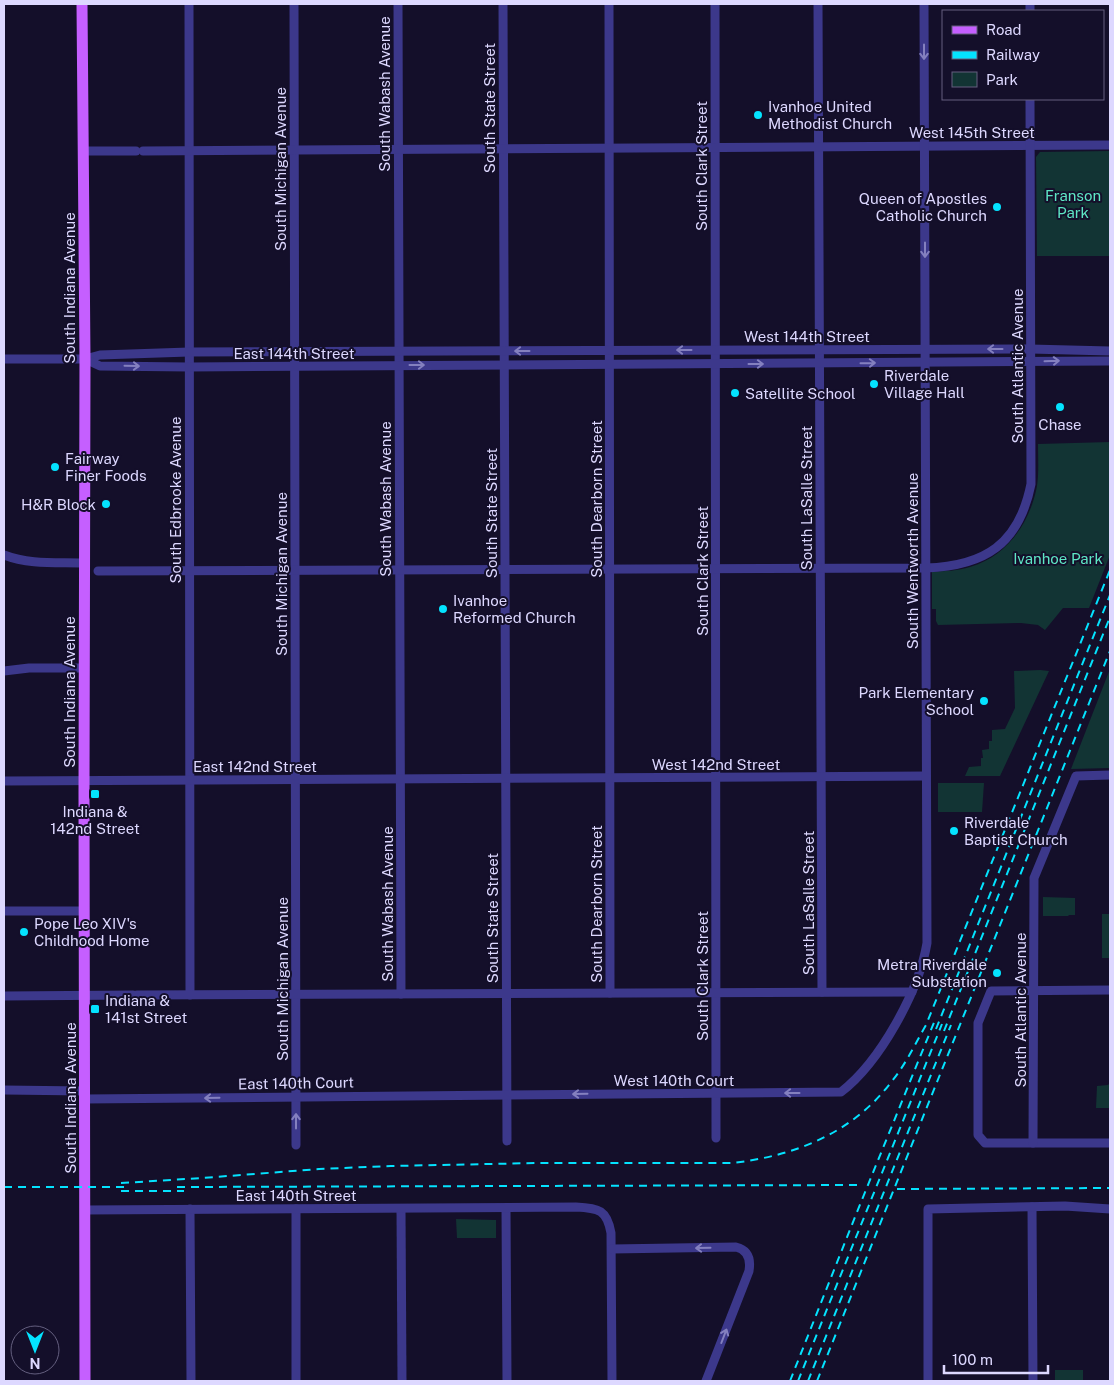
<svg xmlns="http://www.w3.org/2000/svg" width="1114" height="1385" font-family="'Public Sans',sans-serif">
  <rect width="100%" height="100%" fill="#140f2a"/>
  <g fill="#123434">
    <polygon points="1110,151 1110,256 1037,256 1036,157 1040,152"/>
    <path d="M 1110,442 L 1110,555 L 1089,608 L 1063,608 L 1045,630 L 1038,625 L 1021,623 L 938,625 L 936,621 L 936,609 L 932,609 L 932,572 C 944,571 958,571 970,567 C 1007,556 1030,523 1037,486 C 1039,473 1038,457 1038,444 Z"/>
    <polygon points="1110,669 1110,768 1071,769"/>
    <polygon points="1040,670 1049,671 1000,776 965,776 969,767 981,766 981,758 983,758 982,750 989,749 989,741 992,741 992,730 1005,729 1015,708 1014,671"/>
    <polygon points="938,783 984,783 982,812 938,812"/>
    <polygon points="1043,897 1075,898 1075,915 1069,915 1068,916 1043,916"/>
    <rect x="1102" y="914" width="8" height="44"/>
    <polygon points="1110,1083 1110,1108 1096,1108 1097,1086 1108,1085"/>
    <polygon points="456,1219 496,1220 496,1238 457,1238"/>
    <rect x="1055" y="1370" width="28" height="11"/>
  </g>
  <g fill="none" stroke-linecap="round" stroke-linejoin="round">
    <g stroke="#3c388b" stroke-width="9">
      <polyline points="189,4 190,995"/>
      <polyline points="294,4 296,1145"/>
      <polyline points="398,4 401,994"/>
      <polyline points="503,4 507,1141"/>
      <polyline points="609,4 610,993"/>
      <polyline points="715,4 716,1138"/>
      <polyline points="818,4 822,992"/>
      <polyline points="1030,4 1030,11"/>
      <polyline points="84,151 136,151"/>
      <polyline points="143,151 1110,145"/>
      <polyline points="4,359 85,359 100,355 189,352 1030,349 1110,351"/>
      <polyline points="85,359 100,366 189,367 1110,361"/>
      <path d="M 4,555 C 30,565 57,562 84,563"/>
      <path d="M 98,571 L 926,568 C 985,566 1019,544 1031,484 L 1030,99"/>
      <polyline points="4,671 29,668 84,668"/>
      <polyline points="4,781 926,776"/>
      <polyline points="4,911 84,911"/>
      <polyline points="1110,990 991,991 978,1023 978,1135 985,1143 1110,1143"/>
      <polyline points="137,995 912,992"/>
      <polyline points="4,996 133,995"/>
      <polyline points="4,1090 85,1091"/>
      <path d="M 85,1099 L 841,1092 C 880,1062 919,991 927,943 L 924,4"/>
      <polyline points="1033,1143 1034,878 1076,776 1110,775"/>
      <polyline points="1032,1207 1033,1381"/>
      <polyline points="506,1208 507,1381"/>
      <polyline points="190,1209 191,1381"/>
      <polyline points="296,1209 296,1381"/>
      <polyline points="401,1209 402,1381"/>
      <path d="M 85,1210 L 576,1207 C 599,1208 607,1210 611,1233 L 612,1381"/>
      <path d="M 612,1249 L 736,1247 C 748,1250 751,1259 749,1271 L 706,1381"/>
      <polyline points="928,1381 928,1209 1065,1206 1110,1209"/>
    </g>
    <polyline stroke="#c55fff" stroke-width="11" points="82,4 85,359 84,794 85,1381"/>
    <g stroke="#04e3ff" stroke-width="2" stroke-dasharray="8 6" stroke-linecap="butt">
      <polyline points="936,1029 1110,595"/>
      <polyline points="944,1031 1110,617"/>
      <path d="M 121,1183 L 202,1178 L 319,1169 L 391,1166 L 538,1163 L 732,1163 C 795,1156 853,1133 892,1081 C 906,1064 915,1044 926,1025 L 1110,570"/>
      <polyline points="4,1187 129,1187"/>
      <polyline points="177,1187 862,1185"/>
      <polyline points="897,1189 1110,1188"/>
      <polyline points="121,1191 184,1191"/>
      <polyline points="790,1381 857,1212 935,1020"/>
      <polyline points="798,1381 942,1024"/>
      <polyline points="808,1381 951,1025"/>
      <polyline points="817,1381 1110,651"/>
    </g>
  </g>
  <defs><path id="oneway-shaft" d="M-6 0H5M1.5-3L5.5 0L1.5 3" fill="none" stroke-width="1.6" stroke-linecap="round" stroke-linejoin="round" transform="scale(1.25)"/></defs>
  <g stroke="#8480bf">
    <use href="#oneway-shaft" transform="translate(924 52) rotate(90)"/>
    <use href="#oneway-shaft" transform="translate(925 250) rotate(90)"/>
    <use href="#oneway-shaft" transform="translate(995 349) rotate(180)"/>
    <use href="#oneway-shaft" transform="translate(684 350) rotate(180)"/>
    <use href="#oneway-shaft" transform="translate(522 351) rotate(180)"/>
    <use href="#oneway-shaft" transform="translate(1052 361) rotate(-2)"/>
    <use href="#oneway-shaft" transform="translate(868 363) rotate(-1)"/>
    <use href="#oneway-shaft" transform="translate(756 364)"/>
    <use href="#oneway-shaft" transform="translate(417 365)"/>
    <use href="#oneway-shaft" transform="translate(132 366) rotate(1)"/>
    <use href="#oneway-shaft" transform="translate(792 1093) rotate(180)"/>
    <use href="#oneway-shaft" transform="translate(580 1094) rotate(179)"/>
    <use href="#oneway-shaft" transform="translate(212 1098) rotate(179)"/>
    <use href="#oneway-shaft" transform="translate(296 1121) rotate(-90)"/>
    <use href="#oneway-shaft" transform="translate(703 1248) rotate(179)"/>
    <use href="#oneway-shaft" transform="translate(724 1336) rotate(-69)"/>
  </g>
  <g fill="#04e3ff" stroke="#140f2a" stroke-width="2">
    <circle cx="758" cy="115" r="5"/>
    <circle cx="997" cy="207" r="5"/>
    <circle cx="874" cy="384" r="5"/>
    <circle cx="735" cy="393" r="5"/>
    <circle cx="1060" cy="407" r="5"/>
    <circle cx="55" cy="467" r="5"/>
    <circle cx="106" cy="504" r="5"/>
    <circle cx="443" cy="609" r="5"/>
    <circle cx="984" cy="701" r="5"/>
    <rect x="90" y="789" width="10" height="10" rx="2.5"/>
    <circle cx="954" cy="831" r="5"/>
    <circle cx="24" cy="932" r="5"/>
    <circle cx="997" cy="973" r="5"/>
    <rect x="90" y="1004" width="10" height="10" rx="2.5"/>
  </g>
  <g text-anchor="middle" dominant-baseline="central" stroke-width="4" stroke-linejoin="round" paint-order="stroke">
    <g font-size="15" fill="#ddd8ff" stroke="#140f2a">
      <text transform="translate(384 94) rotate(-90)">South Wabash Avenue</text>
      <text transform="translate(489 108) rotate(-90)">South State Street</text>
      <text x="972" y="132">West 145th Street</text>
      <text transform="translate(701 166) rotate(-90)">South Clark Street</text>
      <text transform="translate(280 169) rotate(-90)">South Michigan Avenue</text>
      <text transform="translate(69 288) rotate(-90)">South Indiana Avenue</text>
      <text x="807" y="336">West 144th Street</text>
      <text x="294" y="353">East 144th Street</text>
      <text transform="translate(1017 366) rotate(-90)">South Atlantic Avenue</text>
      <text transform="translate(806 498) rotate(-90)">South LaSalle Street</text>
      <text transform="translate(385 499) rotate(-90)">South Wabash Avenue</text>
      <text transform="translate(596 499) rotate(-90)">South Dearborn Street</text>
      <text transform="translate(175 500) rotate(-90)">South Edbrooke Avenue</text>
      <text transform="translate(491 513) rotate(-90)">South State Street</text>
      <text transform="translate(912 561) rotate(-90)">South Wentworth Avenue</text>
      <text transform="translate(702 571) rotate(-90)">South Clark Street</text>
      <text transform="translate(281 574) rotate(-90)">South Michigan Avenue</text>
      <text transform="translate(69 692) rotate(-90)">South Indiana Avenue</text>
      <text x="716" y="764">West 142nd Street</text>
      <text x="255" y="766">East 142nd Street</text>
      <text transform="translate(808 903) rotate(-90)">South LaSalle Street</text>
      <text transform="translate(387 904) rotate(-90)">South Wabash Avenue</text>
      <text transform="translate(596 904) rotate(-90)">South Dearborn Street</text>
      <text transform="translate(492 918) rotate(-90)">South State Street</text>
      <text transform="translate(702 976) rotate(-90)">South Clark Street</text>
      <text transform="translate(282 979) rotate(-90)">South Michigan Avenue</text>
      <text transform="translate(1020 1010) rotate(-90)">South Atlantic Avenue</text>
      <text x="674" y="1080">West 140th Court</text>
      <text transform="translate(296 1083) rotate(-1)">East 140th Court</text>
      <text transform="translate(70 1098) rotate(-90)">South Indiana Avenue</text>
      <text x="296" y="1195">East 140th Street</text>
    </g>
    <g font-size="15" fill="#ddd8ff" stroke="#140f2a" text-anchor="start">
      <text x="768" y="106">Ivanhoe United<tspan x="768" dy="17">Methodist Church</tspan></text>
      <text x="987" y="198" text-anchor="end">Queen of Apostles<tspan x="987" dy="17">Catholic Church</tspan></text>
      <text x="884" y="375">Riverdale<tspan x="884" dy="17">Village Hall</tspan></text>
      <text x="745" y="393">Satellite School</text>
      <text x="1060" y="424" text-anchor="middle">Chase</text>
      <text x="65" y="458">Fairway<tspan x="65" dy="17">Finer Foods</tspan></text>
      <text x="96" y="504" text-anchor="end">H&amp;R Block</text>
      <text x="453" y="600">Ivanhoe<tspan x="453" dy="17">Reformed Church</tspan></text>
      <text x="974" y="692" text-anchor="end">Park Elementary<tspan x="974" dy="17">School</tspan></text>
      <text x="95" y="811" text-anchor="middle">Indiana &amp;<tspan x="95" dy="17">142nd Street</tspan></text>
      <text x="964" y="822">Riverdale<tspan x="964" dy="17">Baptist Church</tspan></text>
      <text x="34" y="923">Pope Leo XIV's<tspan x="34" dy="17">Childhood Home</tspan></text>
      <text x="987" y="964" text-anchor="end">Metra Riverdale<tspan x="987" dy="17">Substation</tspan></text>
      <text x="105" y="1000">Indiana &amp;<tspan x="105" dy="17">141st Street</tspan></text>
    </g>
    <g font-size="15" fill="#5ee6c5" stroke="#140f2a">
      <text x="1073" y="195">Franson<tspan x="1073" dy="17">Park</tspan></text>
      <text x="1058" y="558">Ivanhoe Park</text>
    </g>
  </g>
  <rect width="1114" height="1385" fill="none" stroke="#ddd8ff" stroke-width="10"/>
  <rect x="942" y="10" width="162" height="90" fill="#140f2a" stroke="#645f7f"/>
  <rect x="952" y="26" width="25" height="8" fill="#c55fff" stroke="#645f7f"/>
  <text x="986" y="35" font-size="15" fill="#ddd8ff">Road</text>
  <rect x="952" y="51" width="25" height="8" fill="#04e3ff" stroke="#645f7f"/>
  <text x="986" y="60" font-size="15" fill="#ddd8ff">Railway</text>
  <rect x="952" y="72" width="25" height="15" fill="#123434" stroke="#645f7f"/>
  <text x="986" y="85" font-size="15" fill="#ddd8ff">Park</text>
  <g transform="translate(35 1350) rotate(180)"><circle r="24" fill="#140f2a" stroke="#645f7f"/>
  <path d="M0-4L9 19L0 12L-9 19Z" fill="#04e3ff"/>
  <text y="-8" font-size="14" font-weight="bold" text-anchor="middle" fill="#ddd8ff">N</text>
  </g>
  <path d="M944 1365v8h104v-8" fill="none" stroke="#ddd8ff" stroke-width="2.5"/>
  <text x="952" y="1365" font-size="15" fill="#ddd8ff" stroke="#140f2a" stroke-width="4" paint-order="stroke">100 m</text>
</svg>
